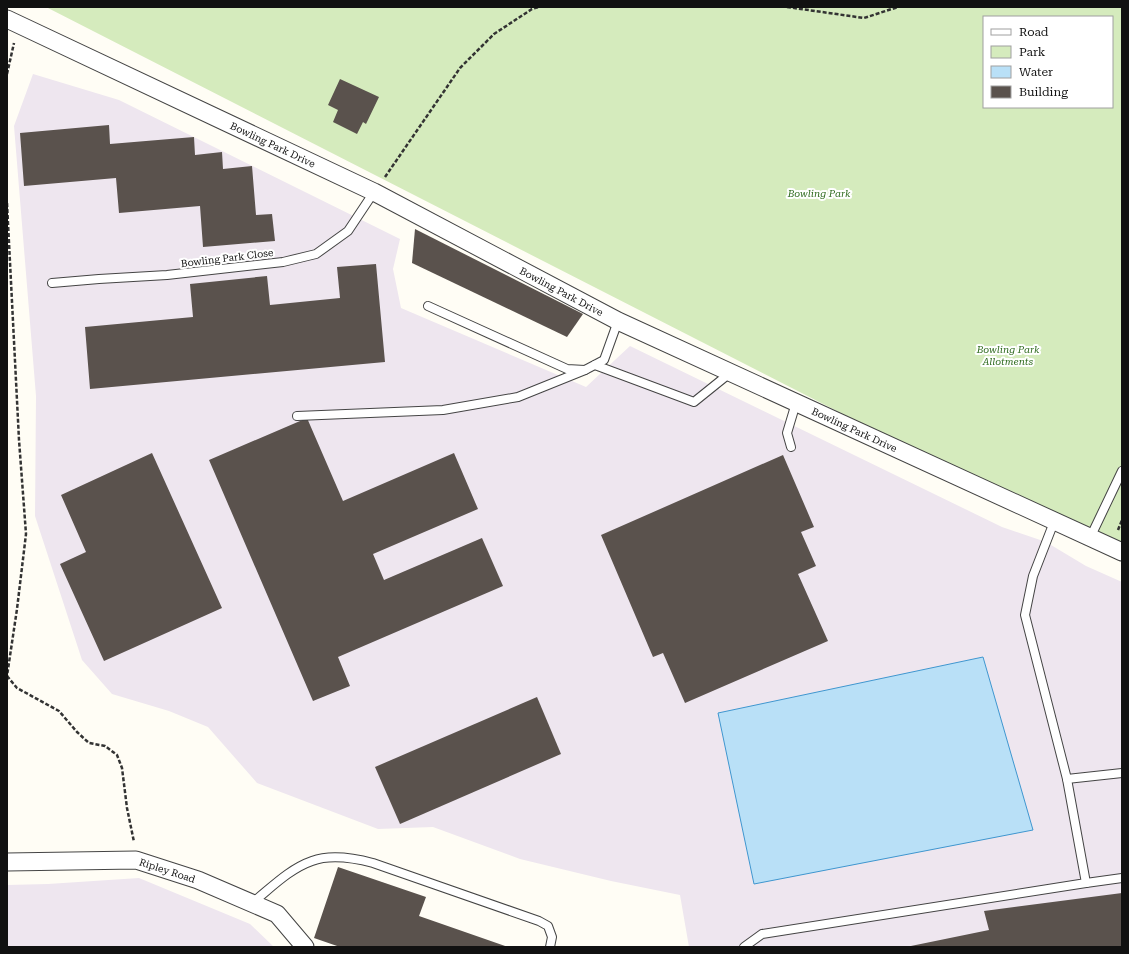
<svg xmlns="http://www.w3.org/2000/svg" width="1129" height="954" font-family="'Roboto Serif',serif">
  <rect width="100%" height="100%" fill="#fffdf5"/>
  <g fill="#eee6ef">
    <polygon points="33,74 119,100 400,239 393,269 401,308 586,387 630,346 1002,527 1046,542 1086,566 1122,582 1122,947 689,947 680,895 611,881 520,859 433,827 378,829 257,783 208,727 169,711 112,694 82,660 35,516 36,396 14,126"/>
    <polygon points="139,878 250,924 274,947 7,947 7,885 48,884"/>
  </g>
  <path fill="#d5ebbd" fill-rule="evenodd" d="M 46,7 L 1122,7 L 1122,552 L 1054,522 ZM 984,17 L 1112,17 L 1112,107 L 984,107 Z"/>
  <polygon fill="#b9e0f7" stroke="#3f96cf" points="983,657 1033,830 754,884 718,713"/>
  <g fill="#5a524d">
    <polygon points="340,79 379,97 366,124 363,122 357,134 333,122 338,110 328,105"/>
    <polygon points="109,125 110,144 194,137 195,155 222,152 223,169 252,166 256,215 272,214 275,241 203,247 200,206 119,213 116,178 24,186 20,133"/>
    <polygon points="415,229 583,314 567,337 412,263"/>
    <polygon points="376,264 385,362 90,389 85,327 193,317 190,284 267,276 270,305 340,298 337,267"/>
    <polygon points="307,418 343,501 454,453 478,509 373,554 384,580 482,538 503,586 338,657 350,686 313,701 209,460"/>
    <polygon points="152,453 222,608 104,661 60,564 86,552 61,495"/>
    <polygon points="783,455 814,527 801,532 816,566 798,574 828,641 685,703 663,653 653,657 601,535"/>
    <polygon points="537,697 561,754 400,824 375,767"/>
    <polygon points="338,867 426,897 419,916 508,947 340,947 314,938"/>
    <polygon points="1122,893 1122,947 906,947 989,930 984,911"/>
  </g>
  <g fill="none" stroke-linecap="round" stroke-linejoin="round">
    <defs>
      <g id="service">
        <polyline points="52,283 99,279 167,275 283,262 316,254 348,231 374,192"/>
        <polyline points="428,306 567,369 585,370 604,360 618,321"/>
        <polyline points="595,365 694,402 730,373"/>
        <polyline points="297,416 443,410 518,397 585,370"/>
        <polyline points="791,447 787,433 796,403"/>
        <polyline points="1090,538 1122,471"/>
        <polyline points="1067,779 1122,773"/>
        <polyline points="1086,883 1122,878"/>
        <path d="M 252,903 C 271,888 289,869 312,861 C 331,854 354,858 373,863 L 539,921 L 548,926 L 552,937 L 550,947"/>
        <polyline points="744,947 762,934 1086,883 1067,779 1025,615 1033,576 1054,522"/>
      </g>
      <g id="minor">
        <path id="s1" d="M 7,19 L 374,192 L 618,321 L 1122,552"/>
        <path id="s2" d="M 7,862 L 136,860 L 198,880 L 277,914 L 305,947"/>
      </g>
    </defs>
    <use href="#service" stroke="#444" stroke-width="10"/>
    <use href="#minor" stroke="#444" stroke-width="19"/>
    <g stroke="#333" stroke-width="2.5" stroke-dasharray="4 2" stroke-linecap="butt">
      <polyline points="787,7 864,18 898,7"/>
      <polyline points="7,74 14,43"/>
      <polyline points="385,177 460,68 494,34 532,9 539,7"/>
      <polyline points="7,203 19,440 26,534 17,609 7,676"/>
      <polyline points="1118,530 1122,520"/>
      <polyline points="7,676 17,688 59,711 77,732 89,743 105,746 117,755 122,768 127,808 134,842"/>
    </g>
    <use href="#service" stroke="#fff" stroke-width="8"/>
    <use href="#minor" stroke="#fff" stroke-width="17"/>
  </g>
  <g text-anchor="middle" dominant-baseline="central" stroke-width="4" stroke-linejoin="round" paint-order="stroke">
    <g font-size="10" fill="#111" stroke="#fff">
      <text stroke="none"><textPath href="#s1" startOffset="294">Bowling Park Drive</textPath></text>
      <text transform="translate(227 258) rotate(-7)">Bowling Park Close</text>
      <text stroke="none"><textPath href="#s1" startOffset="618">Bowling Park Drive</textPath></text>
      <text stroke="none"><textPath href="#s1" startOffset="942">Bowling Park Drive</textPath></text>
      <text stroke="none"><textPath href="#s2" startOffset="162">Ripley Road</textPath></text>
    </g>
    <g font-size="10" font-style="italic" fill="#2f6b1f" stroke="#fff">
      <text x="819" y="193">Bowling Park</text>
      <text x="1008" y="349">Bowling Park<tspan x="1008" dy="12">Allotments</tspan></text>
    </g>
  </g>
  <rect width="1129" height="954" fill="none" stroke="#111111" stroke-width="16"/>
  <rect x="983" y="16" width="130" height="92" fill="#ffffff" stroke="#a0a0a0"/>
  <rect x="991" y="29" width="20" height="6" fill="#ffffff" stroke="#a0a0a0"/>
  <text x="1019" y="36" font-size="12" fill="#111111">Road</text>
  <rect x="991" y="46" width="20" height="12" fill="#d5ebbd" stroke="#a0a0a0"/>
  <text x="1019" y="56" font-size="12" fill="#111111">Park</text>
  <rect x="991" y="66" width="20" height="12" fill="#b9e0f7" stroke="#a0a0a0"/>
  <text x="1019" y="76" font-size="12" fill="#111111">Water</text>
  <rect x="991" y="86" width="20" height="12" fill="#5a524d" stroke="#a0a0a0"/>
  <text x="1019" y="96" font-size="12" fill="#111111">Building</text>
</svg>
